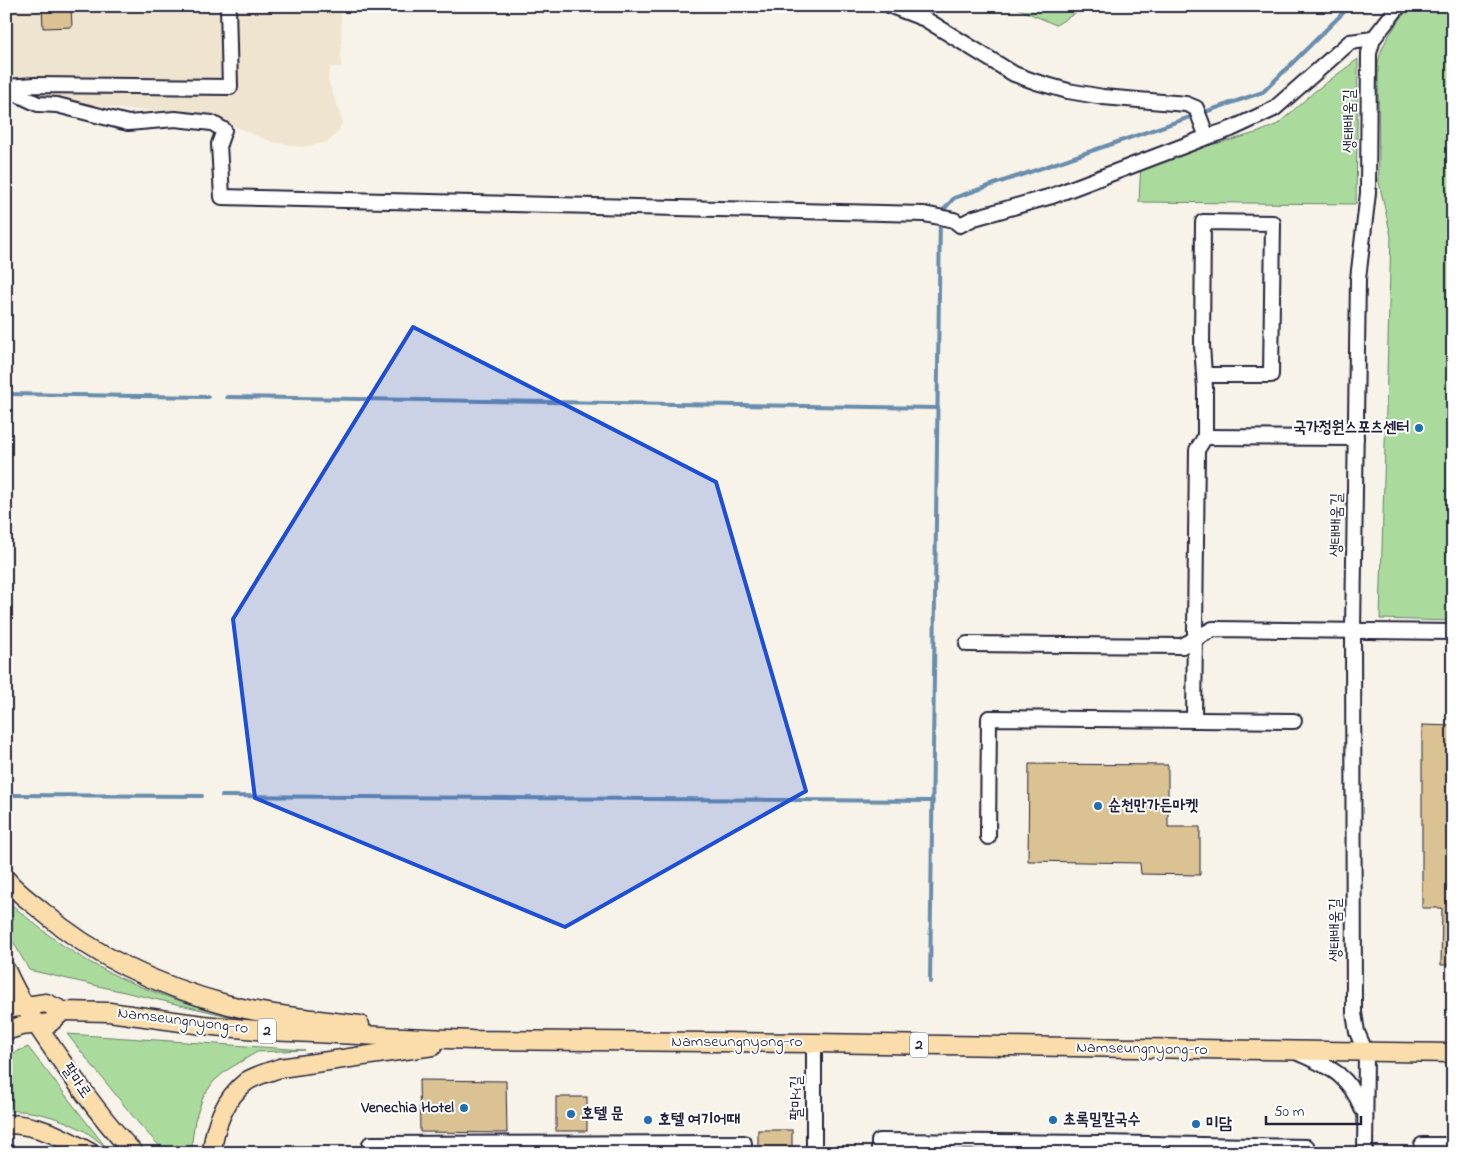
<svg xmlns="http://www.w3.org/2000/svg" width="1459" height="1159" font-family="'Indie Flower','Poor Story',sans-serif">
  <rect width="100%" height="100%" fill="#f8f3e9"/>
  <filter id="ink" filterUnits="userSpaceOnUse"><feTurbulence type="fractalNoise" baseFrequency=".02" numOctaves="2"/><feDisplacementMap in="SourceGraphic" scale="10" xChannelSelector="R" yChannelSelector="G"/><feConvolveMatrix kernelMatrix="1 2 1 2 8 2 1 2 1" color-interpolation-filters="sRGB"/></filter>
  <g filter="url(#ink)">
    <polygon fill="#efe4cf" points="6,6 341,6 341,67 330,67 328,80 343,122 338,132 328,142 301,147 273,142 249,133 229,123 208,114 178,111 129,110 72,102 31,100 6,101"/>
    <g fill="#abdb9c" stroke="#667e6c">
      <polygon points="1012,6 1087,6 1056,25"/>
      <path d="M 1410,6 L 1453,6 L 1453,621 L 1380,619 L 1391,236 L 1379,182 L 1378,64 C 1381,41 1397,25 1410,6 Z"/>
      <polygon points="1358,59 1356,204 1139,202 1141,162 1235,139 1259,132 1278,124 1315,91"/>
      <path d="M 6,899 C 15,908 25,916 35,924 C 106,984 191,1008 281,1026 L 263,1024 L 29,970 L 6,929 Z"/>
      <polygon points="67,1034 305,1050 257,1052 227,1070 214,1081 203,1097 195,1120 192,1141 193,1153 166,1153 140,1125"/>
      <path d="M 28,1047 L 105,1146 C 96,1140 88,1132 79,1128 C 58,1117 30,1109 6,1111 L 6,1056 Z"/>
    </g>
    <g fill="none" stroke-linecap="round" stroke-linejoin="round">
      <g stroke="#688cac" stroke-width="4">
        <polyline points="6,394 208,397"/>
        <polyline points="227,397 938,408"/>
        <polyline points="6,795 202,796"/>
        <polyline points="222,796 933,801"/>
        <polyline points="930,982 940,214 954,198 1263,92 1350,6"/>
      </g>
    </g>
    <g fill="#dbc292" stroke="#22223b">
      <polygon points="42,6 71,6 72,27 43,28"/>
      <polygon points="1422,725 1453,726 1453,965 1441,965 1442,908 1422,908"/>
      <polygon points="1029,764 1168,765 1168,827 1200,827 1200,875 1141,874 1140,863 1028,861"/>
      <polygon points="419,1080 506,1081 507,1133 420,1132"/>
      <rect x="556" y="1097" width="31" height="34"/>
      <rect x="758" y="1130" width="34" height="23"/>
    </g>
    <g fill="none" stroke-linecap="round" stroke-linejoin="round">
      <defs>
        <g id="minor">
          <polyline points="891,6 925,19 1014,74 1036,82 1068,91 1103,97 1186,104 1196,108 1207,137 1231,129 1274,109 1350,42 1373,39"/>
          <polyline points="6,87 35,85 230,87 228,6"/>
          <polyline points="6,89 38,104 57,105 128,123 175,119 212,123 224,130 219,144 222,197 924,214 954,220 960,225 974,218 1052,196 1207,137"/>
          <polyline points="1205,437 1356,438"/>
          <polyline points="967,644 1182,646 1213,629 1453,632"/>
          <polyline points="1194,720 1197,450 1205,437 1205,388 1202,346 1203,222 1273,223 1271,375 1204,375"/>
          <polyline points="988,837 989,718 1294,721"/>
          <polyline points="814,1043 814,1153"/>
          <path d="M 1296,1052 C 1329,1067 1348,1073 1362,1109"/>
          <polyline points="370,1153 370,1144 744,1143 744,1153"/>
          <polyline points="879,1153 879,1141 1099,1143"/>
          <polyline points="1099,1153 1099,1143 1307,1147 1307,1153"/>
          <polyline points="1365,1153 1366,1053 1357,1032 1354,1013 1353,631 1358,279 1368,193 1369,53 1373,39 1399,6"/>
          <polyline points="1422,1153 1422,1145 1453,1145"/>
        </g>
        <g id="major">
          <path d="M 6,879 C 16,892 31,902 43,912 C 95,957 162,987 229,1005 C 271,1016 317,1019 360,1025"/>
          <path d="M 6,970 C 20,1002 40,1030 60,1059 C 83,1091 106,1124 134,1153"/>
          <polyline points="6,1009 46,1003 63,1011 109,1012 203,1025 268,1031 472,1040 814,1043 1453,1053"/>
          <polyline points="6,1031 21,1026 50,1023 63,1011"/>
          <path d="M 6,1124 C 38,1124 64,1138 91,1153"/>
          <path d="M 212,1153 C 214,1126 225,1098 247,1081 C 257,1075 269,1072 280,1068 L 433,1046"/>
        </g>
      </defs>
      <use href="#minor" stroke="#22223b" stroke-width="18"/>
      <use href="#major" stroke="#22223b" stroke-width="21"/>
      <use href="#minor" stroke="#fff" stroke-width="14"/>
      <use href="#major" stroke="#faddab" stroke-width="18"/>
    </g>
  </g>
  <path fill="#1d4ed8" fill-opacity="0.2" stroke="#1d4ed8" stroke-width="4" stroke-linejoin="round" d="M 413,327 L 716,482 L 806,791 L 565,927 L 255,798 L 233,619 Z"/>
  <g fill="#1f6fb2" stroke="#fff" stroke-width="2">
    <circle cx="1419" cy="428" r="5"/>
    <circle cx="1098" cy="806" r="5"/>
    <circle cx="464" cy="1108" r="5"/>
    <circle cx="571" cy="1114" r="5"/>
    <circle cx="648" cy="1120" r="5"/>
    <circle cx="1053" cy="1120" r="5"/>
    <circle cx="1196" cy="1124" r="5"/>
  </g>
  <g text-anchor="middle" dominant-baseline="central" stroke-width="4" stroke-linejoin="round" paint-order="stroke">
    <g fill="#fff" stroke="#646476" stroke-width="1">
      <rect x="258" y="1018.5" width="18" height="25" rx="4"/>
      <rect x="910" y="1032.5" width="18" height="25" rx="4"/>
    </g>
    <g font-size="15" font-weight="bold" fill="#22223b">
      <text x="267" y="1031">2</text>
      <text x="919" y="1045">2</text>
    </g>
    <g font-size="16" fill="#22223b" stroke="#fff">
      <text transform="translate(1350 121) rotate(-90)">생태배움길</text>
      <text transform="translate(1337 525) rotate(-89)">생태배움길</text>
      <text transform="translate(1336 930) rotate(-90)">생태배움길</text>
      <text transform="translate(183 1021) rotate(7)">Namseungnyong-ro</text>
      <text x="737" y="1042">Namseungnyong-ro</text>
      <text transform="translate(1142 1049) rotate(1)">Namseungnyong-ro</text>
      <text transform="translate(76 1081) rotate(55)">팔마로</text>
      <text transform="translate(797 1098) rotate(-90)">팔마4길</text>
    </g>
    <g font-size="16" font-weight="bold" fill="#22223b" stroke="#fff" text-anchor="start">
      <text x="1409" y="428" text-anchor="end">국가정원스포츠센터</text>
      <text x="1108" y="806">순천만가든마켓</text>
      <text x="454" y="1108" text-anchor="end">Venechia Hotel</text>
      <text x="581" y="1114">호텔 문</text>
      <text x="658" y="1120">호텔 여기어때</text>
      <text x="1063" y="1120">초록밀칼국수</text>
      <text x="1206" y="1124">미담</text>
    </g>
  </g>
  <rect width="1459" height="1159" fill="none" stroke="#fff" stroke-width="25"/>
  <rect x="12" y="12" width="1434" height="1134" fill="none" stroke="#22223b" stroke-width="2" filter="url(#ink)"/>
  <path d="M1266 1116v8h95v-8" fill="none" stroke="#22223b" stroke-width="2.5"/>
  <text x="1274" y="1116" font-size="15" fill="#22223b" stroke="#ffffff" stroke-width="4" paint-order="stroke">50 m</text>
</svg>
